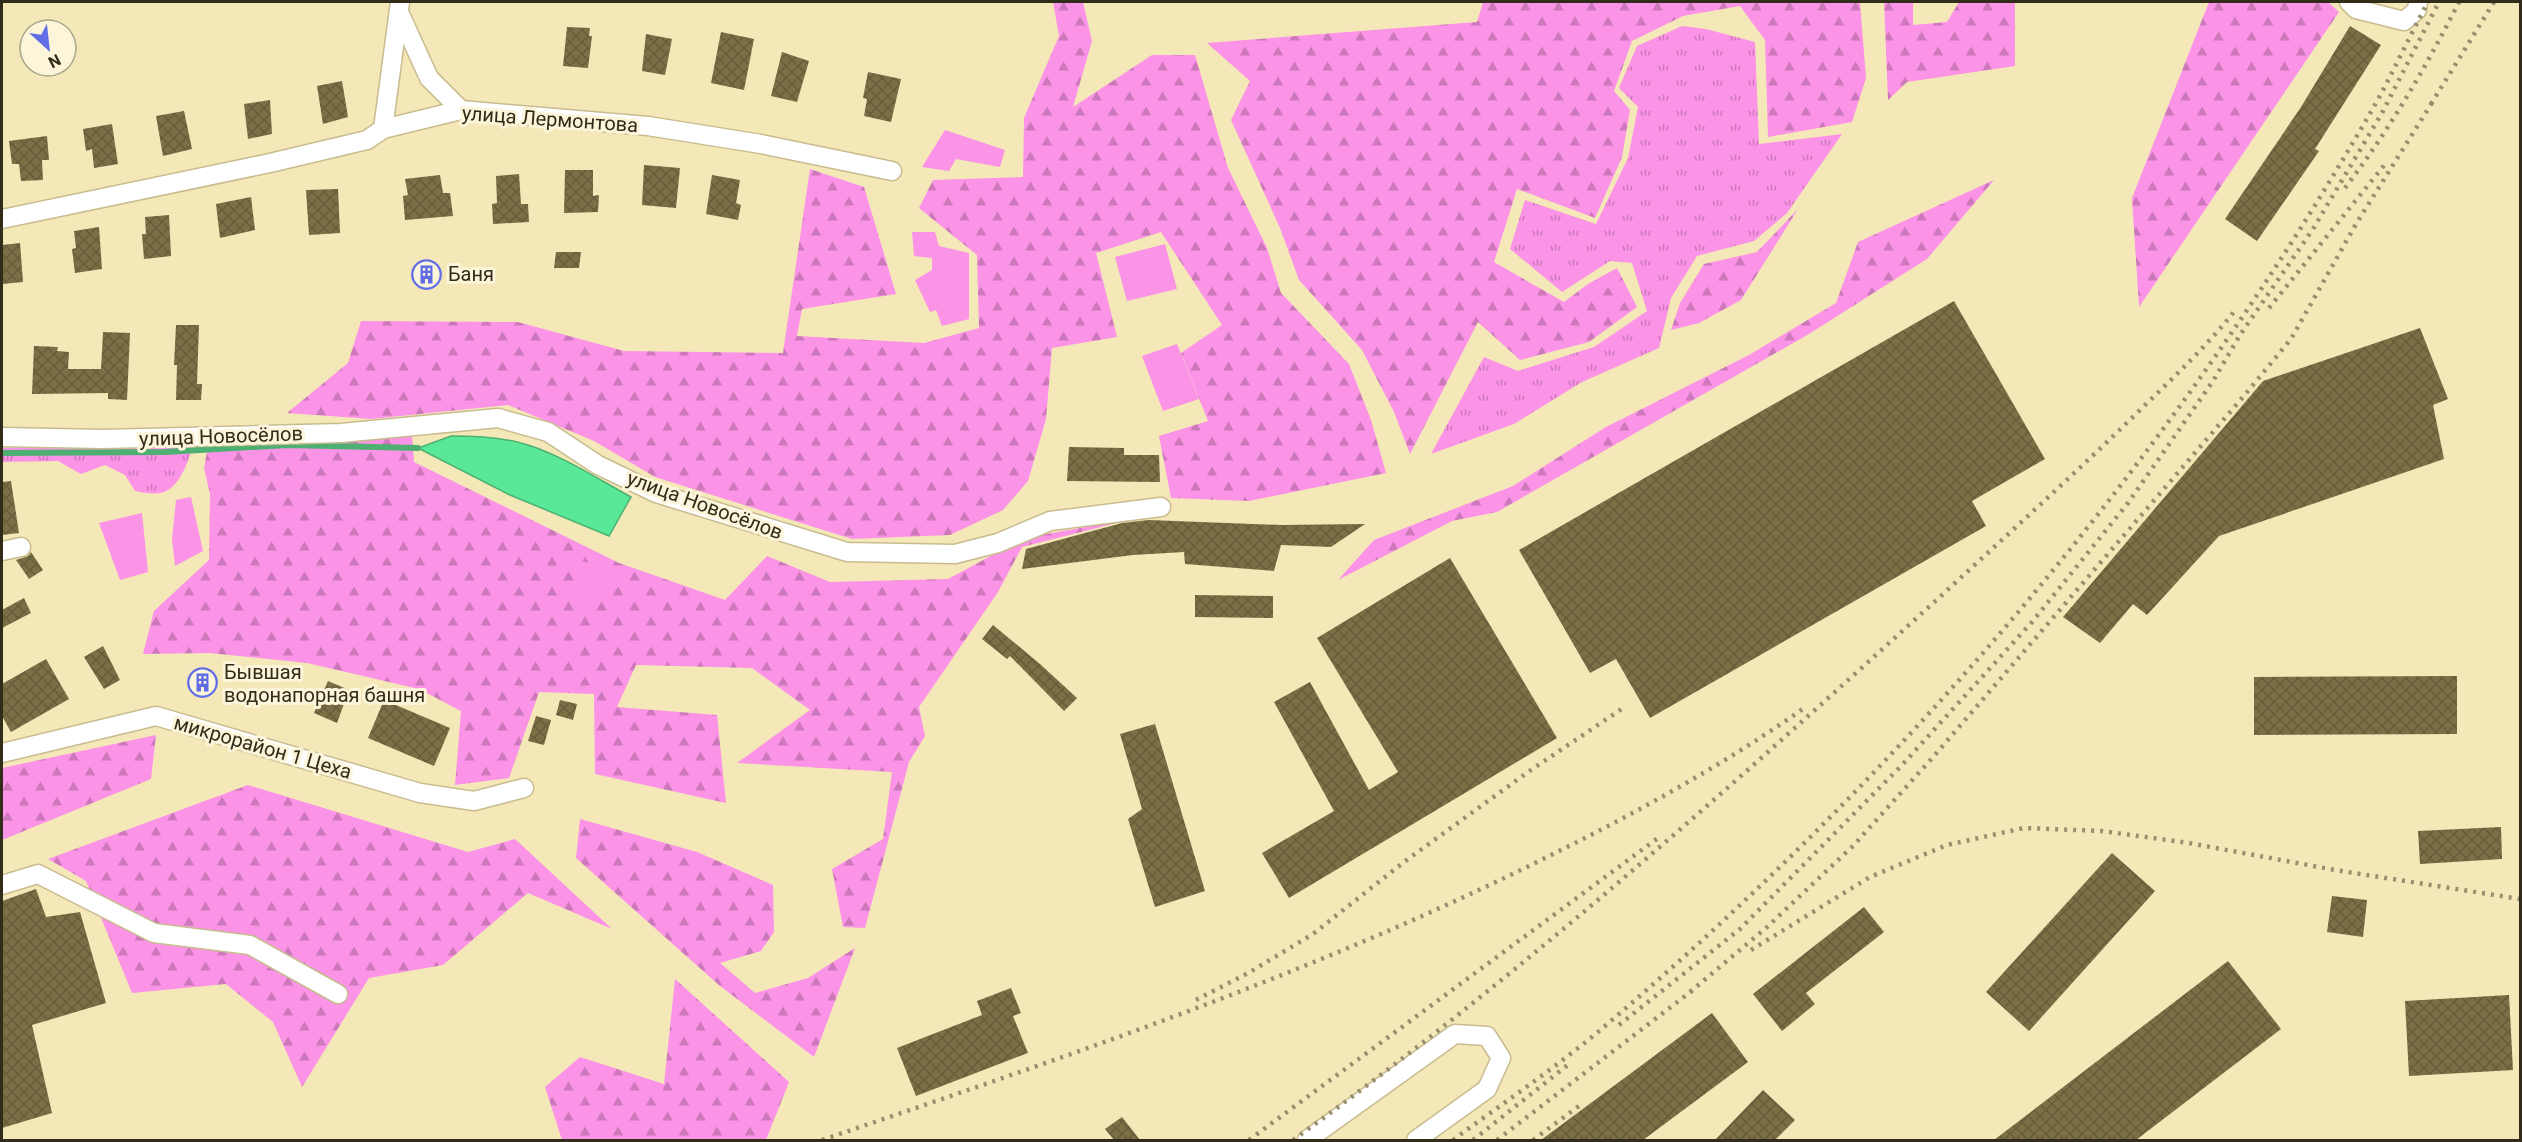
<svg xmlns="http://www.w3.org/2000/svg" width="2522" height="1142" font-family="Roboto,sans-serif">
  <defs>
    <pattern id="grass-tufts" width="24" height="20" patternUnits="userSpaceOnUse" patternTransform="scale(1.5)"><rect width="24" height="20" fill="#fb93e6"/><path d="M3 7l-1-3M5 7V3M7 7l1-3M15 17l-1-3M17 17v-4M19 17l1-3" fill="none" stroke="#cc78ba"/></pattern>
    <pattern id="forest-firs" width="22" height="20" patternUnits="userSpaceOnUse" patternTransform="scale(1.5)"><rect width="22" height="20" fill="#fb93e6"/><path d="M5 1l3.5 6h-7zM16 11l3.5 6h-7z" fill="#cc78ba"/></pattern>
    <pattern id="building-cross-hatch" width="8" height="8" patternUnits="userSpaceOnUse" patternTransform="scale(1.5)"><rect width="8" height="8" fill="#7b7045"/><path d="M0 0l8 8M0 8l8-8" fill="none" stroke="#655c39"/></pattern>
  </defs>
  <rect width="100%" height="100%" fill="#f4e8b9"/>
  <g fill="url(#grass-tufts)">
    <polygon points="1682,26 1706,29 1755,42 1759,144 1842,134 1787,213 1754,241 1697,256 1671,298 1659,348 1582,382 1514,424 1431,454 1484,357 1518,371 1594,347 1647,311 1632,263 1610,261 1562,292 1510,249 1525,200 1596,224 1628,158 1638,107 1619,88 1637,46"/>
    <path d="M 194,440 C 191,455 182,482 168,490 C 158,496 146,493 135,491 L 125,475 L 105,465 L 81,474 L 58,461 L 2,462 L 2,448 Z"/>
  </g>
  <g fill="url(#forest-firs)">
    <polygon points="1053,2 1083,2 1092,41 1073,107 1152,55 1195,55 1228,168 1267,248 1281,293 1349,364 1371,420 1386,473 1249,501 1171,498 1159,436 1208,421 1181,353 1222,325 1161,232 1096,253 1117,337 1052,348 1046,419 1028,481 1003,510 950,535 852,539 655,477 594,441 508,405 371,419 287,413 348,363 361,321 518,322 624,351 783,353 810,169 864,187 896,294 802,309 797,336 924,343 979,328 977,255 919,208 933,180 1023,177 1024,118 1059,36"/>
    <polygon points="1483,2 1860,2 1866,78 1852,122 1768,137 1765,40 1740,6 1683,16 1632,41 1614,91 1630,110 1622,157 1595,218 1517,189 1494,262 1564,302 1588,284 1617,268 1637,307 1589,342 1520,360 1478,322 1410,454 1394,412 1362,350 1299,280 1280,228 1231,120 1250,81 1207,43 1477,22"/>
    <polygon points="1884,2 1913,2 1913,25 1947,22 1959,2 2015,2 2015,66 1907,82 1888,100"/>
    <polygon points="2209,2 2328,2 2339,12 2139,307 2132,198"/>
    <polygon points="1994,180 1927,259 1809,334 1497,512 1452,521 1338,580 1374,540 1513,486 1606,427 1749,355 1836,303 1858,242"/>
    <polygon points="1798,209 1741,300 1699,323 1671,330 1680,303 1704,264 1757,252"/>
    <polygon points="412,435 414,462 619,563 725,600 767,556 830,582 948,579 1024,538 1136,518 1022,547 998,592 919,707 925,736 909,762 865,928 843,927 832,869 883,839 892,772 737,763 810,710 752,668 636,665 617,707 717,715 726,803 595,774 594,694 539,692 509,778 455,785 461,711 419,689 307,663 210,653 143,654 154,611 209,560 210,494 204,468 209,442"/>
    <polygon points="156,735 151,779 2,840 2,768"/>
    <polygon points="248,785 468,852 515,839 612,929 528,893 443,965 369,978 302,1087 273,1022 226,984 132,993 86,881 48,859"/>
    <polygon points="580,819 697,852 773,885 774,932 761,951 720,963 755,993 808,978 855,948 814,1057 720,986 576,858"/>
    <polygon points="675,979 789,1082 766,1140 562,1140 545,1087 580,1057 664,1084"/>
  </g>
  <g fill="#fb93e6">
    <polygon points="945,130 1005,150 1000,167 956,159 949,171 922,167"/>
    <polygon points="912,232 935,232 939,246 969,253 969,319 942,326 936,310 930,312 915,280 932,270 932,258 914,256"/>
    <polygon points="1165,244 1177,289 1127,301 1115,257"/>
    <polygon points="1177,344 1199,399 1163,411 1142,356"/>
    <polygon points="191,497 203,551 175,566 172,539 176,500"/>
    <polygon points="142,513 148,572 120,580 99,523"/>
    <polygon points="580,561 612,567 596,608 570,602"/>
  </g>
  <path fill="#59e897" stroke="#4db072" stroke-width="1.5" d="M 451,436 C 476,436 504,437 528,445 C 565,457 598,479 631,497 L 609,536 L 510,495 L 418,448 Z"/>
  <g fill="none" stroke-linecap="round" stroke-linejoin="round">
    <polyline stroke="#4db072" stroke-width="6" points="2,453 165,452 288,445 418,448"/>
  </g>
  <g fill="url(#building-cross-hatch)">
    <polygon points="2350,26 2381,45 2315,149 2319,151 2257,241 2225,219 2301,107"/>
    <polygon points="567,27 590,28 589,36 592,36 588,68 563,66"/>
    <polygon points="721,32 754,39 744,90 711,83"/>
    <polygon points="646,34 672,39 665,75 642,71"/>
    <polygon points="782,52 809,61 797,102 771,96"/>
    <polygon points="868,72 901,79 891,122 864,116 867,99 863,98"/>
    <polygon points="342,81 348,117 323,124 317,86"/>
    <polygon points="270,100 272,134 248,139 244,104"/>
    <polygon points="184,111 192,149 163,156 156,116"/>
    <polygon points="112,124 118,164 94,168 92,149 86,151 83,129"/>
    <polygon points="47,136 49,160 42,160 43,180 21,181 19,164 12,164 9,141"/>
    <polygon points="644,165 680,168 676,208 642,205"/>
    <polygon points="565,170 593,170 593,196 599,195 598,212 564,213"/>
    <polygon points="519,174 521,204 528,204 529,222 493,224 492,204 497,203 496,176"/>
    <polygon points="440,175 443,193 450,193 453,216 405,220 403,196 408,195 405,179"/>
    <polygon points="712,175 740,180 736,203 741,205 738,220 706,214"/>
    <polygon points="338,189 340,233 309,235 306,190"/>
    <polygon points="251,197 255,230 220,238 216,204"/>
    <polygon points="169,215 171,256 144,259 142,234 146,234 145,217"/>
    <polygon points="99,227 102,269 75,273 72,249 76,248 74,231"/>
    <polygon points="20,243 23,282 2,284 2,245"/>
    <polygon points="556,252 581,252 579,268 554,268"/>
    <polygon points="416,264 438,264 438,284 417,284"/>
    <polygon points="1954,301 2045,459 1972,501 1986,526 1650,718 1616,659 1590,673 1519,550"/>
    <polygon points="176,325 199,325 197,384 202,384 201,400 176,400 177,365 174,365"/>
    <polygon points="2420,328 2448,399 2433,405 2444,459 2219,536 2147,615 2133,604 2100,643 2063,617 2263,381"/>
    <polygon points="103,332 130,333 127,400 108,399 108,393 32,394 34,346 58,347 57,351 69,352 68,369 101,369"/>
    <polygon points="1069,447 1124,448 1124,455 1159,455 1160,482 1067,481"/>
    <polygon points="11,481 19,533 2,535 2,482"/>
    <polygon points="1149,520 1281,525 1365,524 1331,547 1281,545 1274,571 1185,564 1184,552 1133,555 1022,569 1026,549 1122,523"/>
    <polygon points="31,552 43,570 29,579 16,560 28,556"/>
    <polygon points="1450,558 1557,738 1289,898 1262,853 1334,811 1274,702 1310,682 1369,790 1398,772 1317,638"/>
    <polygon points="1195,595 1273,596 1273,618 1195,617"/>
    <polygon points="24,598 31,613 2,628 2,610"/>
    <polygon points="993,625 1040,664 1077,698 1064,711 1010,656 1007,659 982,639"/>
    <polygon points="103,646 120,680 104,689 84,657"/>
    <polygon points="46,659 69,699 11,732 2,716 2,684"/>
    <circle cx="203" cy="682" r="14"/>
    <polygon points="2457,676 2457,734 2254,735 2254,677"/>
    <polygon points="328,681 349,690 337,723 314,713"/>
    <polygon points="384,700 450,728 434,766 368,738"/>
    <polygon points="560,700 577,704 573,720 556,715"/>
    <polygon points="536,716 551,720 544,745 528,741"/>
    <polygon points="1155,724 1205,891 1155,907 1128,819 1142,809 1120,734"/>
    <polygon points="2501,827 2502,859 2420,864 2418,831"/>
    <polygon points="2112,853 2155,891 2029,1031 1986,992"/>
    <polygon points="36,889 46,917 80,912 106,1003 32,1025 52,1113 2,1128 2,901"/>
    <polygon points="2332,896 2367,900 2363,937 2327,932"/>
    <polygon points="1864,907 1884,932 1806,993 1815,1004 1782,1031 1753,994"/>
    <polygon points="2228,961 2281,1029 2136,1140 1994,1140"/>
    <polygon points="1011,988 1021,1013 1013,1016 1028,1053 916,1096 897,1048 982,1015 977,1001"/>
    <polygon points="2509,995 2513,1070 2409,1076 2405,1001"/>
    <polygon points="1712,1013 1748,1062 1643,1140 1541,1140"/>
    <polygon points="1763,1090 1795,1120 1775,1140 1715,1140"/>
    <polygon points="1122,1117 1140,1140 1114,1140 1105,1129"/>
  </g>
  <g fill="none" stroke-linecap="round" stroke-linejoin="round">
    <defs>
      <g id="street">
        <polyline points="2349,2 2356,9 2404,21 2417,10 2418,2"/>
        <polyline points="399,12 429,78 461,110"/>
        <polyline points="383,129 400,2"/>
        <polyline points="2,219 270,163 367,140 383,129 461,110 648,126 761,144 892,171"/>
        <polyline points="2,437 103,439 341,433 498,418 548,432 598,465 656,493 847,552 955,554 998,543 1050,521 1161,507"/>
        <polyline points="2,551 21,547"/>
        <polyline points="2,753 156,716 420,793 474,801 524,788"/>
        <polyline points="2,885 38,874 154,933 250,945 338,994"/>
        <polyline points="1307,1140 1455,1034 1487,1036 1501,1058 1487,1089 1416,1140"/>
      </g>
    </defs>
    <use href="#street" stroke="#c8bc8f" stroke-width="21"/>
    <use href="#street" stroke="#fff" stroke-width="18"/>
    <g stroke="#988f6e" stroke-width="4.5" stroke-dasharray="3 6" stroke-linecap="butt">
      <polyline points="2431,104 2494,2"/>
      <path d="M 2345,188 C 2390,129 2426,67 2459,2"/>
      <polyline points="2269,308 2386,163"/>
      <polyline points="1751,950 1870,877 1947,845 2024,828 2102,831 2189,843 2335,870 2520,899"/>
      <polyline points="1690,992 1766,928 1853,846 1934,756 2243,397 2291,339 2356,224 2435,98"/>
      <polyline points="1196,1000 1250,972 1313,934 1404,862 1528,772 1626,706"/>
      <polyline points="1619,1025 1740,929 1903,764 2032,622 2128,503 2213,381 2240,335 2313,229 2382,113 2439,2"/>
      <path d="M 822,1140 C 1068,1056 1316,973 1549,856 C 1638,812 1725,764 1807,706"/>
      <polyline points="1249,1140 1658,838"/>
      <path d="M 1293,1140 C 1522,975 1733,785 1942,595 C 2009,533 2076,473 2141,409 C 2175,376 2208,345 2237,308"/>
      <path d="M 1453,1140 C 1503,1103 1557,1067 1605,1026 C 1909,767 2172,457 2372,110 C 2392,75 2409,37 2428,2"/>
      <polyline points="1473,1140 1569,1064"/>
      <polyline points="1497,1140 1697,987"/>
      <polyline points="1533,1140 1583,1103"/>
    </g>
  </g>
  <defs>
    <symbol id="building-ring" viewBox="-11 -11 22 22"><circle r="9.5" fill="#fdf5d9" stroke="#616de5" stroke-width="1.5"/><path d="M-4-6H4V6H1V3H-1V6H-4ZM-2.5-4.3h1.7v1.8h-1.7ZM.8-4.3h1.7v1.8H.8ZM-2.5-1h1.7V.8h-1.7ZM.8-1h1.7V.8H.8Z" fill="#616de5"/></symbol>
  </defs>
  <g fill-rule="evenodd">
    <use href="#building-ring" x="410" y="258" width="33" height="33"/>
    <use href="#building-ring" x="186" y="666" width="33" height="33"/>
  </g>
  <g text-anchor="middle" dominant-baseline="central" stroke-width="6" stroke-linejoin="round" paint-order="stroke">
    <g font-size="20" fill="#312c1a" stroke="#fdf5d9">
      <text transform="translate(550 119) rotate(4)">улица Лермонтова</text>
      <text transform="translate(221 436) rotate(-2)">улица Новосёлов</text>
      <text transform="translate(705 505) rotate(20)">улица Новосёлов</text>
      <text transform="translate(263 747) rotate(16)">микрорайон 1 Цеха</text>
    </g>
    <g font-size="20" fill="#312c1a" stroke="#fdf5d9" text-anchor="start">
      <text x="448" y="274">Баня</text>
      <text x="224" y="672">Бывшая<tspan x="224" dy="23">водонапорная башня</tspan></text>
    </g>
  </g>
  <rect width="2522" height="1142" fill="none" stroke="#312c1a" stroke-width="6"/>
  <g transform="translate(48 48) rotate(153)"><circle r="28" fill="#fdf5d9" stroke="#aba58d" stroke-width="1.5"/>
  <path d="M0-4.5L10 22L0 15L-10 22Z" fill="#616de5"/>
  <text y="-9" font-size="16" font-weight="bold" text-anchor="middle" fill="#312c1a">N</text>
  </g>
</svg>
